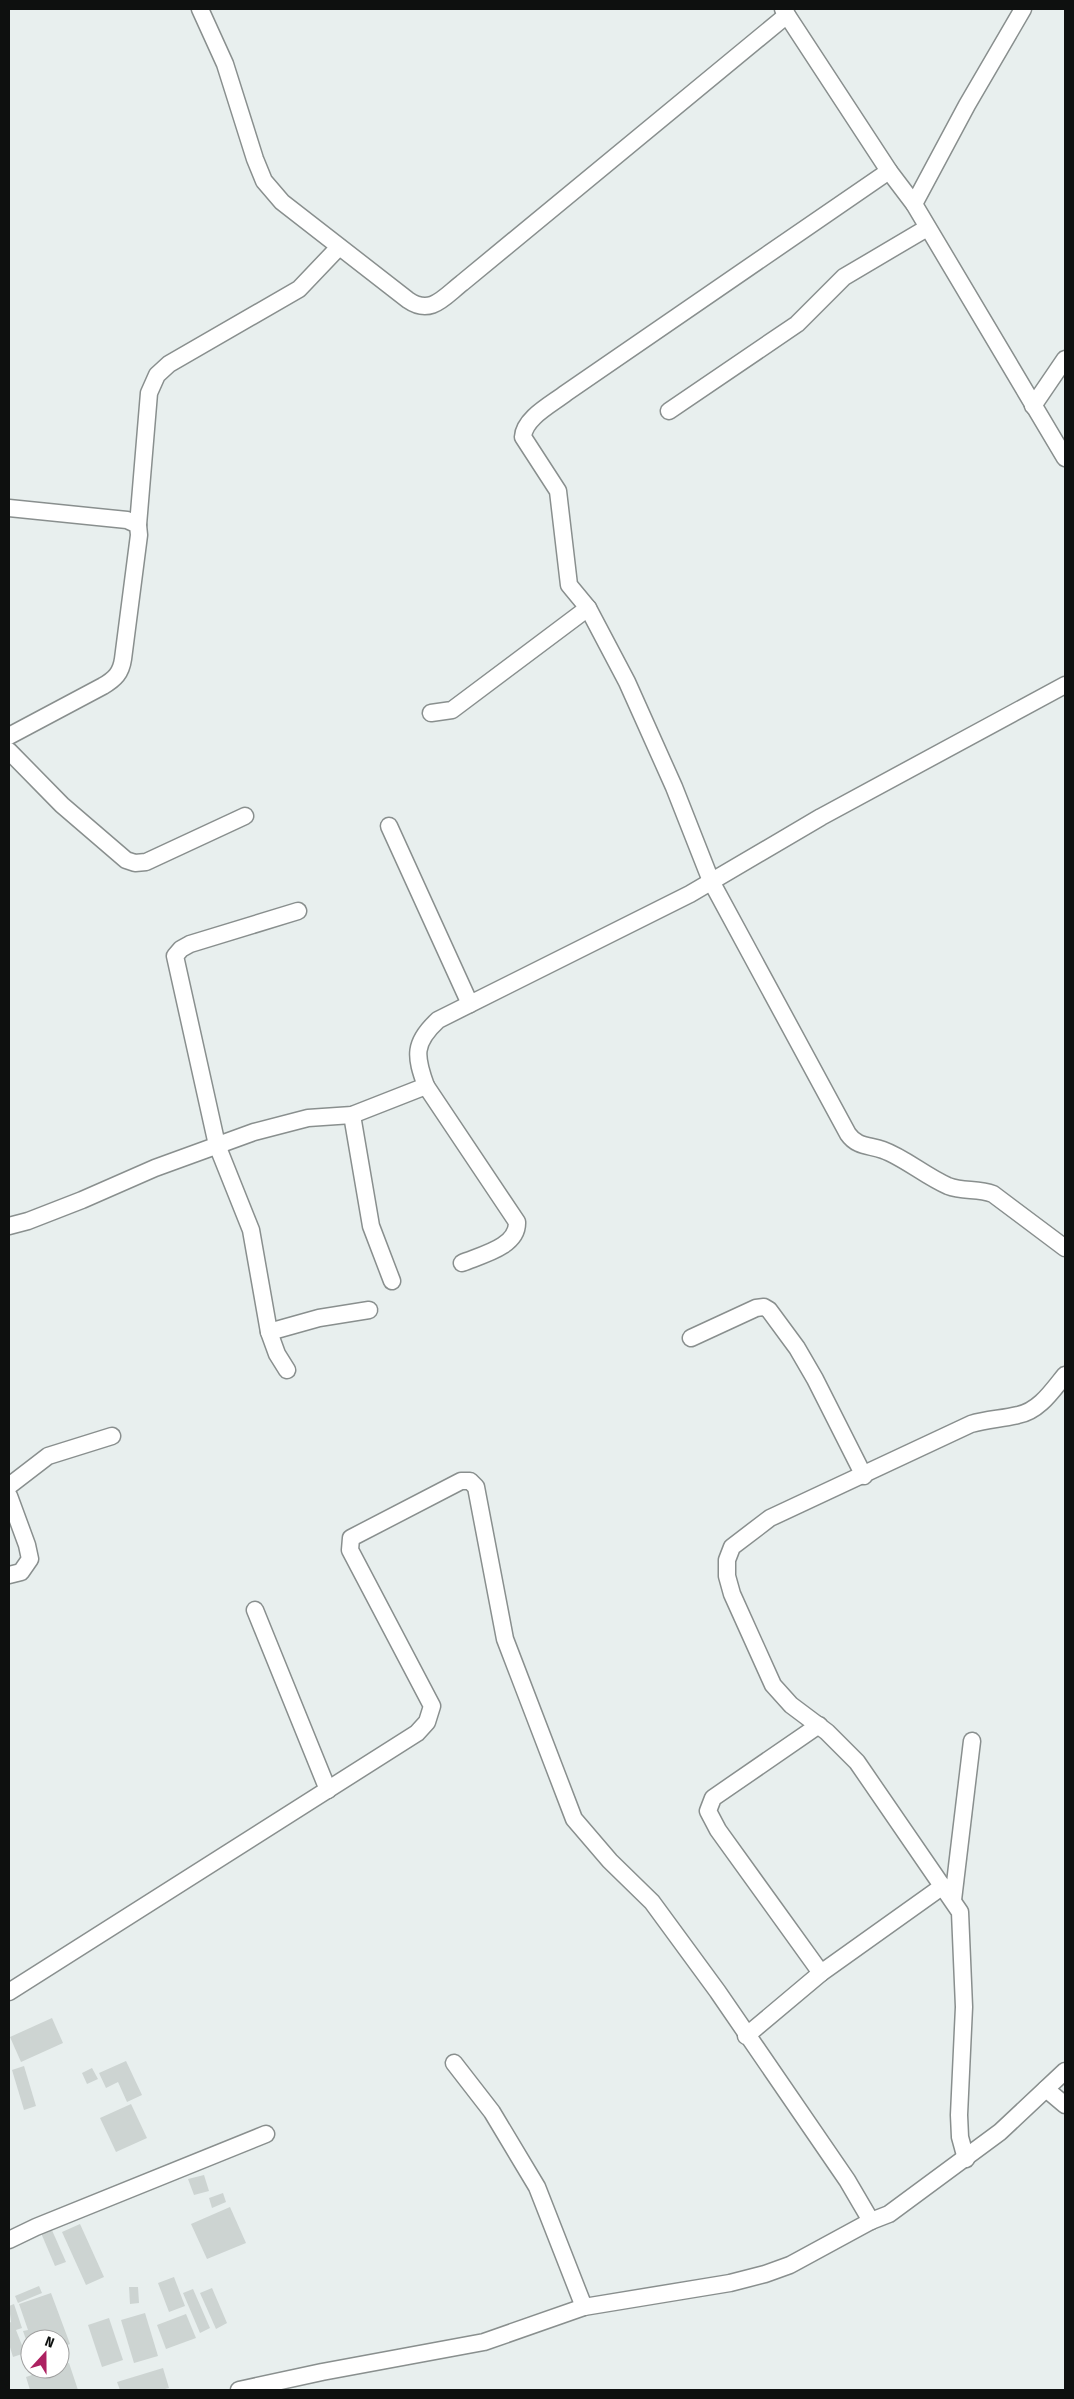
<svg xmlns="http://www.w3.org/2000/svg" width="1074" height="2399" font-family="'Fira Sans Condensed',sans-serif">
  <rect width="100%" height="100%" fill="#e8efee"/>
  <g fill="#cdd4d2">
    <polygon points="52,2018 63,2043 21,2062 10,2037"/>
    <polygon points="126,2061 142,2095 127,2102 118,2082 106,2088 99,2073"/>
    <polygon points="24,2066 36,2106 24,2110 12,2070"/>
    <polygon points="92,2068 98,2079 87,2084 82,2073"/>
    <polygon points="131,2104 147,2138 116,2152 100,2118"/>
    <polygon points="204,2175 209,2191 194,2195 188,2179"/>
    <polygon points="223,2193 226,2202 212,2208 209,2198"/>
    <polygon points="230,2207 246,2243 207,2259 191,2224"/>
    <polygon points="80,2224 104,2277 86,2285 62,2232"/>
    <polygon points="51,2228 66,2262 55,2266 41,2233"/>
    <polygon points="174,2277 185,2306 169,2312 158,2283"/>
    <polygon points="39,2286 42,2293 18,2303 15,2296"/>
    <polygon points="129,2287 138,2287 139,2303 130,2304"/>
    <polygon points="212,2288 227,2323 216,2329 200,2293"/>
    <polygon points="193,2289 210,2328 200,2333 183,2293"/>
    <polygon points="51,2293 70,2344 60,2348 60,2339 30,2339 30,2351 23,2331 28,2330 19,2304"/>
    <polygon points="14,2304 22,2328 16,2330 25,2353 13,2357 9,2344 9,2323 11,2322 9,2306"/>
    <polygon points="145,2313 158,2356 134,2363 121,2320"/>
    <polygon points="186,2314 196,2338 166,2349 157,2325"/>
    <polygon points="109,2318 123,2360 102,2367 88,2325"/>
    <polygon points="69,2363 78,2390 30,2390 26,2377 50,2369 60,2369 60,2366"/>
    <polygon points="163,2368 169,2388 161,2390 120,2390 117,2382"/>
  </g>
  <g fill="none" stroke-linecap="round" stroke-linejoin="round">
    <defs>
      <g id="street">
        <path d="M 200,9 L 225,64 L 255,159 L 264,181 L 282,202 L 408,300 C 431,316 444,297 462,283 L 787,15"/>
        <polyline points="783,9 889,171 914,204 1065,458"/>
        <path d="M 889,171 L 566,393 C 552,404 524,418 523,437 L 558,491 L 569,585 L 588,608 L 627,682 L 674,787 L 711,881 L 848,1134 C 857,1147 869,1145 883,1150 C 905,1158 925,1176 948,1186 C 963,1192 978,1188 993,1194 L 1065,1248"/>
        <polyline points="914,204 967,105 1023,9"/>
        <polyline points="1033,406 1065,359"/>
        <polyline points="669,411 797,324 844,277 927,228"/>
        <path d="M 9,508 L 127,520 L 138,525 L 139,535 L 123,659 C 121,673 115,679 103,686 L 9,736"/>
        <polyline points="138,525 149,393 157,375 169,364 299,289 339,247"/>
        <polyline points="431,713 452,710 588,608"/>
        <polyline points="9,751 62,805 126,860 135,863 146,862 245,816"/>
        <polyline points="389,826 470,1004"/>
        <path d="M 426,1086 L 517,1222 C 518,1247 481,1255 462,1263"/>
        <polyline points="352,1115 371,1226 392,1281"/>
        <path d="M 9,1226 L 28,1221 L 82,1200 L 155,1168 L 254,1132 L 308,1118 L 352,1115 L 426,1086 C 415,1056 413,1043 438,1020 L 690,894 L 821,817 L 1065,685"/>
        <polyline points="269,1332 319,1318 369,1310"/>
        <polyline points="691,1338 756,1308 764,1307 769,1310 797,1348 815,1379 864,1476"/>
        <polyline points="287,1370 277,1354 269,1332 251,1230 217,1145 175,956 181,949 190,944 298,911"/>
        <polyline points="9,1486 48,1456 112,1436"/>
        <polyline points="9,1496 27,1545 30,1559 21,1572 9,1575"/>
        <polyline points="255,1610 328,1790"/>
        <polyline points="819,1725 713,1798 708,1811 718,1830 821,1973"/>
        <polyline points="953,1900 972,1741"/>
        <polyline points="9,1992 417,1733 427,1722 432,1706 350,1550 351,1538 461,1481 470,1481 476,1487 505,1639 574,1819 610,1861 652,1902 718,1992 847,2180 871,2221"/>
        <polyline points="746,2036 821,1973 943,1886"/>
        <polyline points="454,2063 492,2112 537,2187 584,2307"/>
        <polyline points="1046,2089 1065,2105"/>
        <path d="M 966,2159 L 960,2137 L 959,2115 L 964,2007 L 960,1912 L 857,1762 L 827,1732 L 791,1705 L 773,1685 L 732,1594 L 727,1576 L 727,1560 L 732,1547 L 770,1518 L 971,1424 C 987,1419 1002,1419 1018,1415 C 1039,1411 1052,1391 1065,1375"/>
        <polyline points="9,2240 36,2227 266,2134"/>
        <polyline points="239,2390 322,2372 484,2342 584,2307 730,2283 765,2274 790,2265 871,2221 889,2214 1000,2132 1065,2071"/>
      </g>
    </defs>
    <use href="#street" stroke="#898f8e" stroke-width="19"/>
    <use href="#street" stroke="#fff" stroke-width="16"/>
  </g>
  <rect width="1074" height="2399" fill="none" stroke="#0e100f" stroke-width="20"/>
  <g transform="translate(45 2354) rotate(21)"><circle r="24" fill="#ffffff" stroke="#9f9f9f"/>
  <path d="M0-4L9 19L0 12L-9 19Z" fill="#ad2161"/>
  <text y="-8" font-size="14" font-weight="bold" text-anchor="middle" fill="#0e100f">N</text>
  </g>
</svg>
